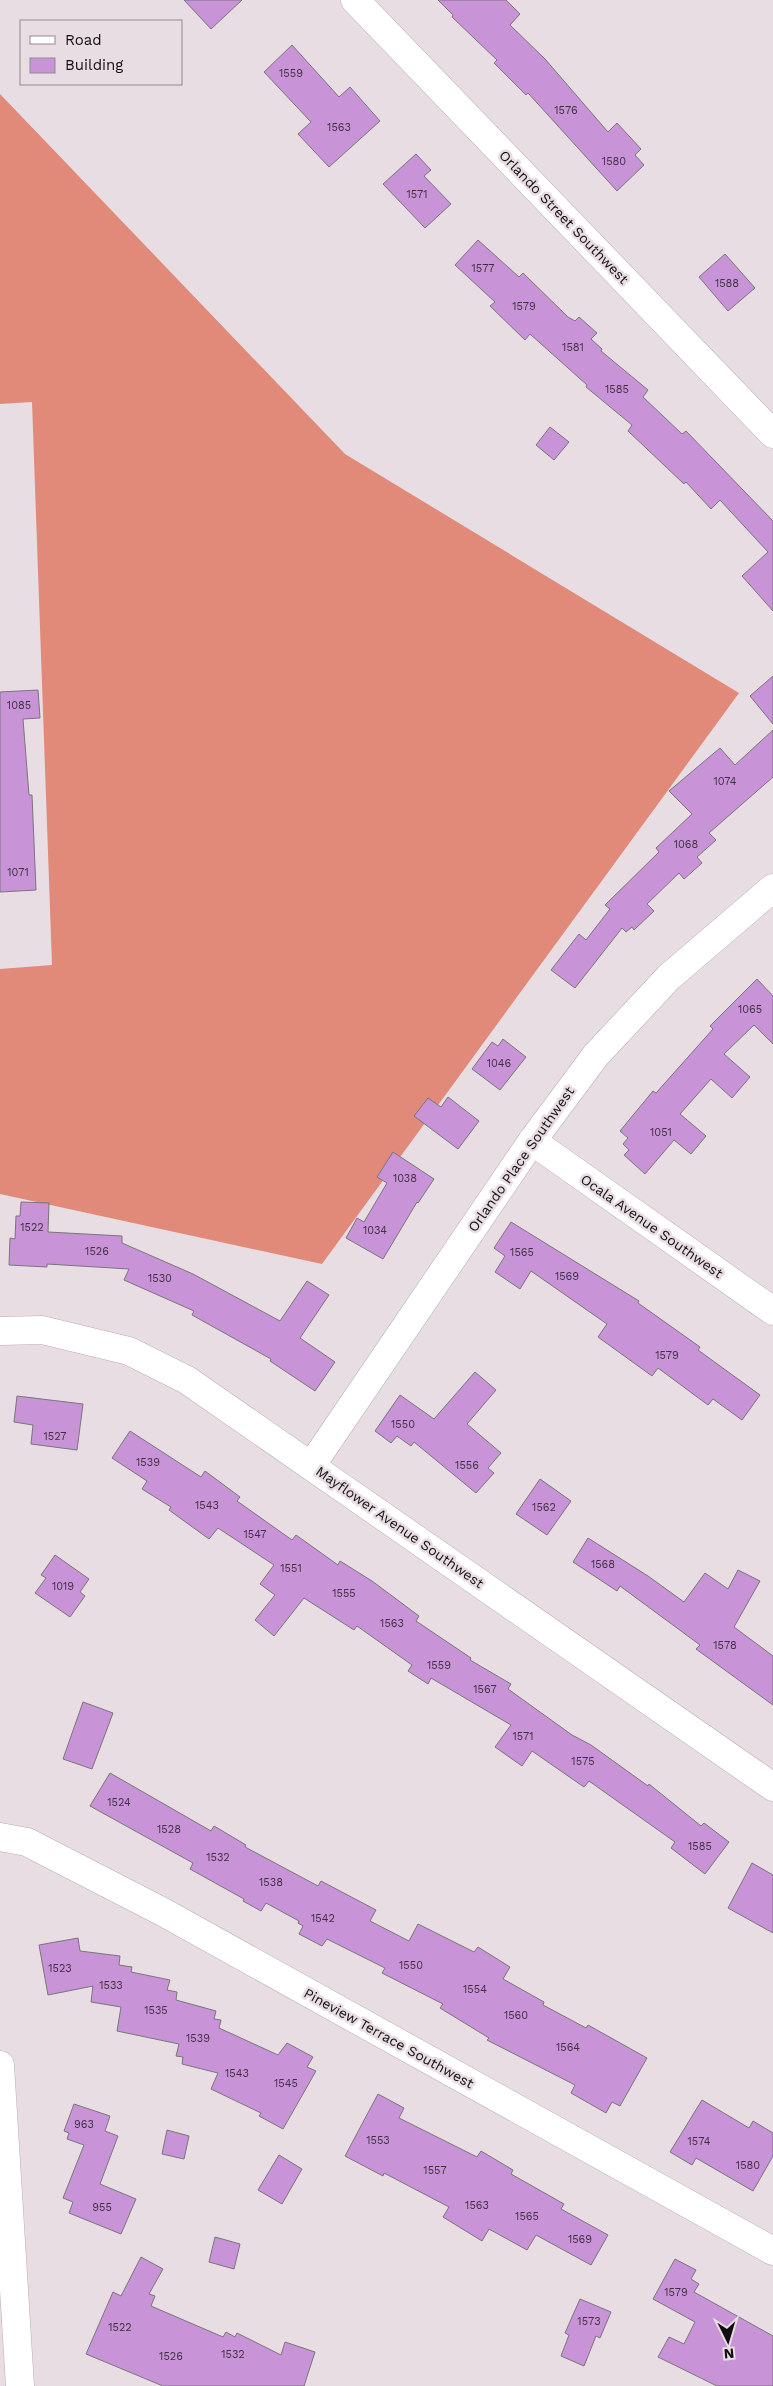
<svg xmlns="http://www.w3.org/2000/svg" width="773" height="2386" font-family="'Work Sans',sans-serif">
  <rect width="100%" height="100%" fill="#e8dde3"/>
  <polygon fill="#e18a79" points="0,94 345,454 739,693 322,1264 0,1194 0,969 52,965 32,402 0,404"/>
  <g fill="#c894d7" stroke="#7a747c">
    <polygon points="184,0 242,0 211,29"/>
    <polygon points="438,0 506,0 520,14 510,25 545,59 608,132 617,123 641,149 635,155 644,165 617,191 528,93 526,95 494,63 497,60 452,17 453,15"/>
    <polygon points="292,45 339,97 350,87 380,121 329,167 298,134 311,122 264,72"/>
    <polygon points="416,154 431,170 424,176 451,204 425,228 383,184"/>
    <polygon points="478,240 519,277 523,273 568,317 575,321 579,317 597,333 591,339 602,349 601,351 648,390 643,397 682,434 686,431 773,521 773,611 742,576 768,552 720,500 711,509 686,482 684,484 628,431 632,425 586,387 587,385 530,334 525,340 490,306 495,302 455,265"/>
    <polygon points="725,254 755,288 728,311 699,277"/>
    <polygon points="550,427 569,442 554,460 536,445"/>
    <polygon points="773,676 773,724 750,696"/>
    <polygon points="38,690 40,718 23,719 29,795 32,795 36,890 0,892 0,692"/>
    <polygon points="773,730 773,777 709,833 716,840 697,857 702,863 684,879 679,873 647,904 654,911 634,930 632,927 626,932 622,928 575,988 551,970 579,934 586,940 610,909 605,905 659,852 656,848 692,814 669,791 720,748 735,765"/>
    <polygon points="757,979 773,996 773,1044 754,1025 724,1054 750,1077 732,1098 711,1079 680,1114 706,1136 691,1154 674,1140 645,1174 624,1155 629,1150 623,1144 628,1138 620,1131 653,1091 656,1093 713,1029 710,1026"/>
    <polygon points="503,1039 526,1057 500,1090 472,1069 492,1042 498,1046"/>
    <polygon points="448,1097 479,1121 458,1149 414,1116 428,1098 441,1107"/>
    <polygon points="393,1152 434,1179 418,1203 417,1202 383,1259 346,1238 357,1218 364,1222 387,1183 377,1177"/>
    <polygon points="21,1202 49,1203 48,1232 122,1236 122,1243 193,1274 280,1321 307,1281 329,1295 300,1338 335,1362 315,1391 270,1361 271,1359 192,1315 194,1311 124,1280 129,1269 47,1264 47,1267 9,1265 10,1238 15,1239 16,1216 20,1216"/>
    <polygon points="511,1222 639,1301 638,1303 700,1347 698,1350 760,1395 742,1420 713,1399 708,1405 658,1368 652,1376 598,1337 607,1324 531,1271 520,1289 495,1272 505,1256 494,1248"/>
    <polygon points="475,1372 496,1390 467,1424 501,1453 488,1468 494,1473 476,1493 414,1442 411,1446 397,1436 391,1443 375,1431 400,1395 434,1419"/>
    <polygon points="17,1396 83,1404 77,1450 31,1444 33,1425 14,1422"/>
    <polygon points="130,1431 201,1477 205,1471 240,1497 237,1501 292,1540 296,1535 338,1565 340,1561 372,1581 419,1616 416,1621 471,1658 470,1660 511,1684 508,1689 572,1735 591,1745 648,1786 649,1784 701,1826 704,1823 729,1842 705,1874 671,1848 675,1842 589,1781 584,1787 532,1751 522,1766 495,1747 511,1725 431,1678 428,1684 408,1671 412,1665 357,1626 354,1630 304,1598 274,1636 255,1620 275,1595 260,1584 274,1565 218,1528 209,1539 169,1510 171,1507 142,1489 147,1481 112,1458"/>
    <polygon points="540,1479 571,1501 547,1535 516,1514"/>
    <polygon points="588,1538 648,1576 684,1602 705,1573 728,1589 738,1570 760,1581 734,1627 773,1656 773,1705 696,1649 700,1645 620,1586 617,1591 573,1562"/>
    <polygon points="55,1555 89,1579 80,1592 85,1596 70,1617 35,1593 46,1578 41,1575"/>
    <polygon points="83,1702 113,1713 92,1769 63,1759"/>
    <polygon points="110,1773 211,1831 214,1826 246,1845 245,1847 318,1886 321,1881 376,1910 370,1921 409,1941 418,1924 474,1952 478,1947 510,1967 503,1979 544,2002 543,2005 586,2028 588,2025 647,2058 620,2106 612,2102 606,2113 571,2093 575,2085 487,2040 489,2038 440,2008 443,2004 382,1973 385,1968 327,1939 322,1946 299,1934 303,1926 298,1923 299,1921 266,1903 261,1911 243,1901 244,1899 190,1869 193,1863 90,1806"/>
    <polygon points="752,1863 773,1875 773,1933 728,1908"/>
    <polygon points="78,1938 80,1951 120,1956 119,1965 132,1967 131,1972 170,1980 167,1990 177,1992 176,2000 216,2011 214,2019 221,2020 219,2028 278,2055 287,2043 313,2057 307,2067 316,2071 283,2129 259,2116 261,2113 211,2089 218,2073 182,2064 183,2057 176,2056 179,2044 117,2031 121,2007 91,2002 93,1986 48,1995 39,1945"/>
    <polygon points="378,2094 404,2108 399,2118 477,2157 481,2151 513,2170 511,2174 564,2204 561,2209 608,2235 591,2265 536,2235 527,2250 489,2229 482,2241 443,2217 449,2207 384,2173 383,2176 345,2156"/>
    <polygon points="702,2100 749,2128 753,2121 773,2133 773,2156 753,2191 696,2158 692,2165 670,2152"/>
    <polygon points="74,2104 110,2116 105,2131 118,2136 100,2184 136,2199 121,2234 69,2213 73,2202 63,2198 84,2145 67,2139 69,2133 64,2131"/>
    <polygon points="167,2130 189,2136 184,2159 162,2154"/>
    <polygon points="279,2155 302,2169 282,2204 258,2190"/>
    <polygon points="215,2237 240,2244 234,2269 209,2262"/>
    <polygon points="141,2257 163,2269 149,2294 155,2296 151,2306 223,2337 226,2332 235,2337 237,2333 281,2355 285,2342 315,2352 304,2386 163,2386 86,2354 113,2292 121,2296"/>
    <polygon points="675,2259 696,2270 691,2279 699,2284 694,2292 773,2336 773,2386 717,2386 658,2357 669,2337 684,2344 695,2322 653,2299"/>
    <polygon points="580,2299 611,2312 600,2338 596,2336 584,2366 561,2356 569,2335 565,2333"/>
  </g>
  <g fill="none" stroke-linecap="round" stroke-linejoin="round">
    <defs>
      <g id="minor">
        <polyline points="355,0 773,434"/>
        <polyline points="532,1141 773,1311"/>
        <polyline points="0,1331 42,1330 129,1351 187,1380 773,1787"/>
        <polyline points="311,1466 532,1141 596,1055 669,977 773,888"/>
        <polyline points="0,1837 27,1842 163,1912 773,2251"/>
        <polyline points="0,2065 20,2386"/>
      </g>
    </defs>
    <use href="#minor" stroke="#b8aeb4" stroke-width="29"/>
    <use href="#minor" stroke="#fff" stroke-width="28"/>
  </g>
  <g text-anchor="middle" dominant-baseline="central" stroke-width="5" stroke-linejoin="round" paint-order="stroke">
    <g font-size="11" fill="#403042">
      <text x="291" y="73">1559</text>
      <text x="566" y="110">1576</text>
      <text x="339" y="127">1563</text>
      <text x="614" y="161">1580</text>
      <text x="417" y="194">1571</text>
      <text x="483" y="268">1577</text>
      <text x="727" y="283">1588</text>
      <text x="524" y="306">1579</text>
      <text x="573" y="347">1581</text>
      <text x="617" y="389">1585</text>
      <text x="19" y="705">1085</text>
      <text x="725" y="781">1074</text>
      <text x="686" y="844">1068</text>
      <text x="18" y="872">1071</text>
      <text x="750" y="1009">1065</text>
      <text x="499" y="1063">1046</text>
      <text x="661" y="1132">1051</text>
      <text x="405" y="1178">1038</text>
      <text x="32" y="1227">1522</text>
      <text x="375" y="1230">1034</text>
      <text x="97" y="1251">1526</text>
      <text x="522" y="1252">1565</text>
      <text x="567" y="1276">1569</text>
      <text x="160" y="1278">1530</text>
      <text x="667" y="1355">1579</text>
      <text x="403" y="1424">1550</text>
      <text x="55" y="1436">1527</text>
      <text x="148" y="1462">1539</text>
      <text x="467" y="1465">1556</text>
      <text x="207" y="1505">1543</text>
      <text x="544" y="1507">1562</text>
      <text x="255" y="1534">1547</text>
      <text x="603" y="1564">1568</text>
      <text x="291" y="1568">1551</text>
      <text x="63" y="1586">1019</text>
      <text x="344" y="1593">1555</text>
      <text x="392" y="1623">1563</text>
      <text x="725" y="1645">1578</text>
      <text x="439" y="1665">1559</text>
      <text x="485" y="1689">1567</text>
      <text x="523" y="1736">1571</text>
      <text x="583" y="1761">1575</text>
      <text x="119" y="1802">1524</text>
      <text x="169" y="1829">1528</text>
      <text x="700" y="1846">1585</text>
      <text x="218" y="1857">1532</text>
      <text x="271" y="1882">1538</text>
      <text x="323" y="1918">1542</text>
      <text x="411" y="1965">1550</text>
      <text x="60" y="1968">1523</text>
      <text x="111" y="1985">1533</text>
      <text x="475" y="1989">1554</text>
      <text x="156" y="2010">1535</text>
      <text x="516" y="2015">1560</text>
      <text x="198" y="2038">1539</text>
      <text x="568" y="2047">1564</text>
      <text x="237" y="2073">1543</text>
      <text x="286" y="2083">1545</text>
      <text x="84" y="2124">963</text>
      <text x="378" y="2140">1553</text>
      <text x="699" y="2141">1574</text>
      <text x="748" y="2165">1580</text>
      <text x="435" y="2170">1557</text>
      <text x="477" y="2205">1563</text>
      <text x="102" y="2207">955</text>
      <text x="527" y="2216">1565</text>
      <text x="580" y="2239">1569</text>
      <text x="676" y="2292">1579</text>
      <text x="589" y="2321">1573</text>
      <text x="120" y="2327">1522</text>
      <text x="233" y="2354">1532</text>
      <text x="171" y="2356">1526</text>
    </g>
    <g font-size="14" fill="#120e10" stroke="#e8dde3">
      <text transform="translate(564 217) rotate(46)">Orlando Street Southwest</text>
      <text transform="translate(521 1159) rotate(-55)">Orlando Place Southwest</text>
      <text transform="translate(652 1226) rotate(35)">Ocala Avenue Southwest</text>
      <text transform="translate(400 1527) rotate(35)">Mayflower Avenue Southwest</text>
      <text transform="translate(389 2038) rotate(29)">Pineview Terrace Southwest</text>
    </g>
  </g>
  <rect x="20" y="20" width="162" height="65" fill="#e8dde3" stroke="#928a8f"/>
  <rect x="30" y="36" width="25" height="8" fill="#ffffff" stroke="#928a8f"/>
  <text x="65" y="45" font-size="15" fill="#120e10">Road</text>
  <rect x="30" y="58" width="25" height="15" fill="#c894d7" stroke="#928a8f"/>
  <text x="65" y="70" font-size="15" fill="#120e10">Building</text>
  <g transform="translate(728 2341) rotate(175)" stroke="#e8dde3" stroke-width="4" paint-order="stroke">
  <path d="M0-4L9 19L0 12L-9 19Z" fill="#120e10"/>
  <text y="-8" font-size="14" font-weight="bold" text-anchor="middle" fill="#120e10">N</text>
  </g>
</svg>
